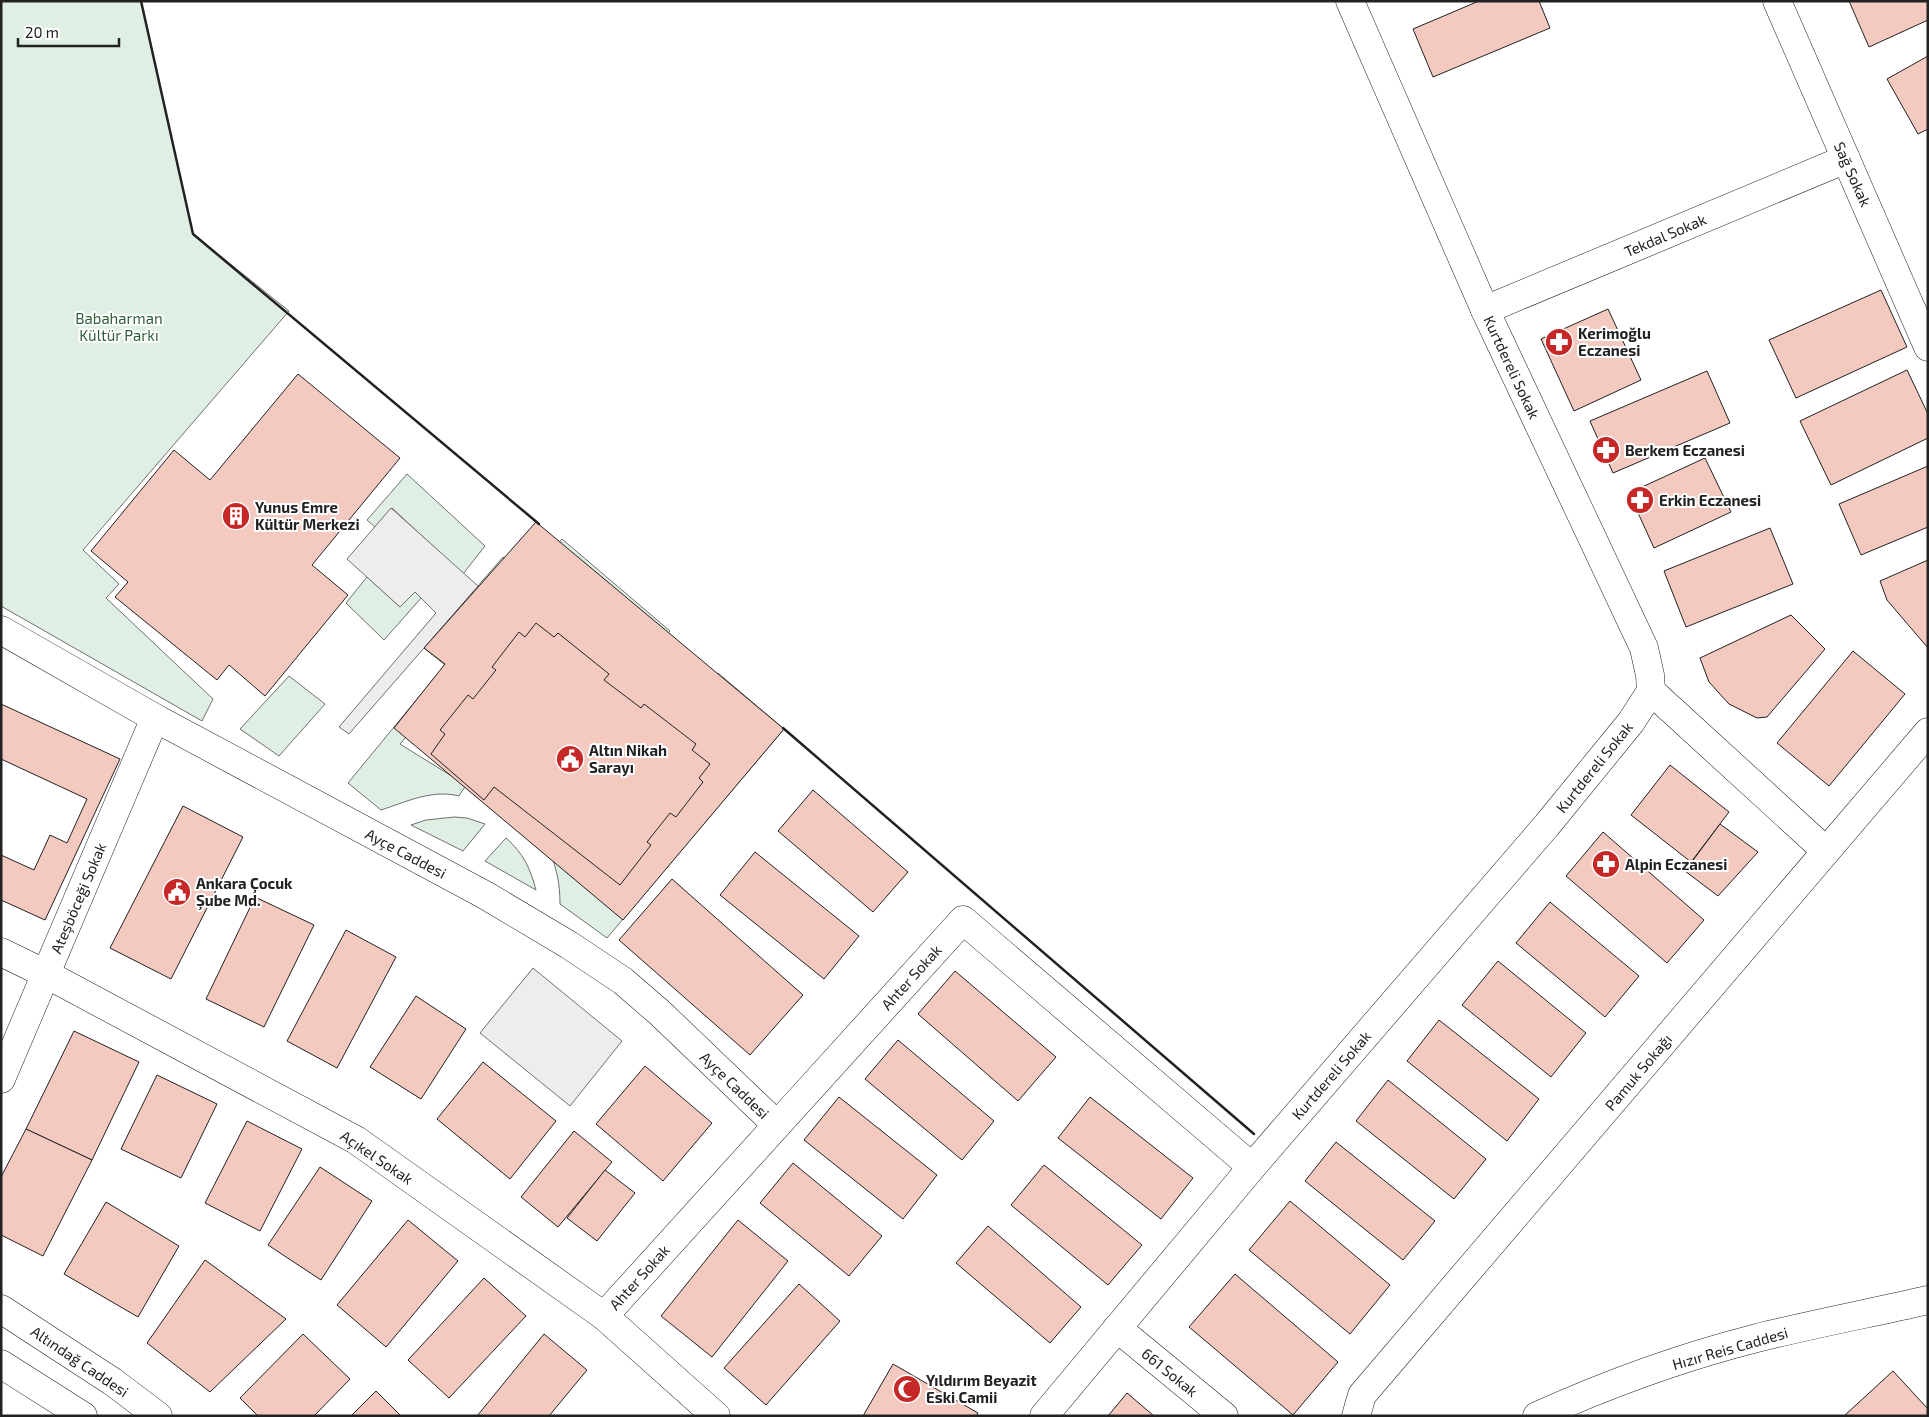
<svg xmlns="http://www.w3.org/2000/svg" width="1929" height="1417" font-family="'Exo 2',sans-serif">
  <rect width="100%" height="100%" fill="#fff"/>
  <g fill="#e0efe3" stroke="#6f6f6f">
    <polygon points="1,1 141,1 193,234 289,311 83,550 119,584 106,598 213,699 202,721 1,606"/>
    <polygon points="407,474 485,546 463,574 392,508 375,527 367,520"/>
    <path d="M 562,539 L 670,631 L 647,656 L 695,696 L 718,673 L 784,729 L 607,938 L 560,904 C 560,884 557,869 549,850 L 496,631 L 400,744 L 466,785 L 459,796 C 432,789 406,802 381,810 L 348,783 L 445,665 L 424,648 L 503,557 L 529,579 Z"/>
    <polygon points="367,577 400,607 415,592 422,597 384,640 346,603"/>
    <polygon points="289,676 325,704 279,756 240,729"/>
    <polygon points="454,817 467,818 485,824 463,851 411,825 426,820"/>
    <path d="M 506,838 C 524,854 530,868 536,890 L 485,861 Z"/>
  </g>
  <g fill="#ededed" stroke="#6f6f6f">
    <polygon points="391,508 478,586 349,734 339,727 436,613 415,592 400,607 347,559"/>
    <polygon points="533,968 622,1041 570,1106 480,1033"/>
  </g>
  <g fill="#f3c9c0" stroke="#222">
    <polygon points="1479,1 1539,1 1550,28 1433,77 1413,29"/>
    <polygon points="1849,1 1928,1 1928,20 1869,47"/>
    <polygon points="1928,56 1928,129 1918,134 1887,79"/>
    <polygon points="1881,290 1907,347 1796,398 1769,340"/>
    <polygon points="1608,309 1641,380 1574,411 1541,339"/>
    <polygon points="1907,370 1928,414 1928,438 1831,485 1800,421"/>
    <polygon points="1707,371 1730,423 1613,473 1590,421"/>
    <polygon points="298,374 400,458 312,565 348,595 265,696 229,665 217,680 115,597 128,582 91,551 174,450 210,480"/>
    <polygon points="1705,458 1731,512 1654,548 1629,493"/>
    <polygon points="1928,466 1928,527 1861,555 1839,504"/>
    <polygon points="536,522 784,729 623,920 394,728 445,664 424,648"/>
    <polygon points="1770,528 1793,584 1686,627 1664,571"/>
    <polygon points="1928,560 1928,648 1887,600 1880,581"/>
    <polygon points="1791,615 1825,649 1767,717 1757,718 1729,704 1709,682 1700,658"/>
    <polygon points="536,623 554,637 558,633 609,674 604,680 641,708 644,704 696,744 692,750 710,764 699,778 703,782 676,817 670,813 647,842 651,845 620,885 494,787 484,800 431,754 445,734 440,730 468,695 473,699 496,670 492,667 519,632 525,637"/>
    <polygon points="1853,651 1905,694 1829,786 1777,743"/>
    <polygon points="1,704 120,759 45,920 1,900 1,855 34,870 50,835 67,843 87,799 1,759"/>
    <polygon points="1670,765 1729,812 1691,862 1631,815"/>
    <polygon points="813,790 908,872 873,912 778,831"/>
    <polygon points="183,806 243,837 171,979 110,948"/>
    <polygon points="1720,824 1758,852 1718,896 1685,871"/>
    <polygon points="1603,832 1704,920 1667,963 1566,876"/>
    <polygon points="755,852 859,936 824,979 720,895"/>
    <polygon points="672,879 803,995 750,1055 619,940"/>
    <polygon points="255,897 314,925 264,1027 206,999"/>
    <polygon points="1550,902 1639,976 1605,1017 1516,943"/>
    <polygon points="346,930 396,957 337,1068 287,1041"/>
    <polygon points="1498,961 1586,1033 1551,1077 1462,1005"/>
    <polygon points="955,971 1056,1057 1018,1101 918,1014"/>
    <polygon points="416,996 466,1029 421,1099 370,1067"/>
    <polygon points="1439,1020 1539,1099 1507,1141 1407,1061"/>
    <polygon points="74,1031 139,1062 92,1160 26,1129"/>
    <polygon points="898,1040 994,1121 962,1160 865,1079"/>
    <polygon points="483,1062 556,1121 510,1179 437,1119"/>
    <polygon points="645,1066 712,1123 663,1181 596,1124"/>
    <polygon points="157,1075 217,1104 181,1178 121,1149"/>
    <polygon points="1388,1080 1486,1159 1454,1199 1356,1121"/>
    <polygon points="839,1097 937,1175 903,1219 804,1140"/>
    <polygon points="1090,1097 1193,1178 1161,1219 1058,1138"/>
    <polygon points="247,1121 302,1149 260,1231 205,1203"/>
    <polygon points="26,1129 92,1160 43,1256 1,1235 1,1177"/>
    <polygon points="574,1131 612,1162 558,1227 521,1197"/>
    <polygon points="1336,1142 1435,1221 1403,1260 1305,1181"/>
    <polygon points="793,1163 882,1236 849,1276 760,1203"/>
    <polygon points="1044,1165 1142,1245 1108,1285 1011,1205"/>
    <polygon points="320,1167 372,1201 321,1280 268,1245"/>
    <polygon points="605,1170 635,1193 597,1241 567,1218"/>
    <polygon points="1290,1201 1390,1285 1350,1334 1249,1250"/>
    <polygon points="106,1202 179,1246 138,1317 64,1274"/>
    <polygon points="408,1220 458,1261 386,1347 337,1305"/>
    <polygon points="738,1220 788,1261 712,1357 661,1316"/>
    <polygon points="988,1226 1081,1307 1050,1343 956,1263"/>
    <polygon points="205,1260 286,1319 210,1392 147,1343"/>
    <polygon points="1235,1274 1338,1362 1293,1415 1189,1327"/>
    <polygon points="484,1278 526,1316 449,1398 408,1360"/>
    <polygon points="799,1284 840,1321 766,1405 724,1368"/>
    <polygon points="303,1334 350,1379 314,1416 258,1416 240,1398"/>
    <polygon points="544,1334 587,1370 549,1416 477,1416"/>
    <polygon points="893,1364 978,1413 976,1416 863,1416"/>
    <polygon points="1893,1371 1928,1409 1928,1416 1844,1416"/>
    <polygon points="376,1391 401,1416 351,1416"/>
    <polygon points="1127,1393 1154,1416 1108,1416"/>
  </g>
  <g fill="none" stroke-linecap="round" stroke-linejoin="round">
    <defs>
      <g id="street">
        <polyline points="1777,1 1928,347"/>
        <polyline points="1485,310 1846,159"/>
        <polyline points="1,630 155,718 485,895 569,945 623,981 660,1013 777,1125"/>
        <polyline points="1,952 46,974 356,1140 604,1316 716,1416"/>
        <polyline points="1,1079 155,718"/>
        <polyline points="604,1316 963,920 1252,1167"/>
        <polyline points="1356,1416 1362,1395 1928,732"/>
      </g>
      <g id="secondary">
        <polyline points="1651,691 1826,851"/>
        <polyline points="1,1309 113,1382 158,1416"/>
        <polyline points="1117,1328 1224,1416"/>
        <polyline points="1,1364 83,1416"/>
        <polyline points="1044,1416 1252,1167 1547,825 1631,722 1651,691 1650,675 1644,648 1485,310 1350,1"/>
        <path d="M 1537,1416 C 1608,1384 1682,1357 1757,1338 C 1813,1324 1871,1313 1928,1300"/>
      </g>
    </defs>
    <use href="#street" stroke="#222" stroke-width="29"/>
    <use href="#secondary" stroke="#222" stroke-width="29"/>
    <use href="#street" stroke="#fff" stroke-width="28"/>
    <use href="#secondary" stroke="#fff" stroke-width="28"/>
    <g stroke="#222" stroke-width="2.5">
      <polyline points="141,1 193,234 539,524"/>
      <polyline points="783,728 1254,1134"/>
    </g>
  </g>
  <defs>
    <symbol id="pharmacy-disc" viewBox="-11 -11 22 22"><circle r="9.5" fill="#c62828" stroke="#fff"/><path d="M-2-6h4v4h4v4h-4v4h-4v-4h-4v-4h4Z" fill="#fff"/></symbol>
    <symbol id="building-disc" viewBox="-11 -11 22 22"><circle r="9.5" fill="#c62828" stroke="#fff"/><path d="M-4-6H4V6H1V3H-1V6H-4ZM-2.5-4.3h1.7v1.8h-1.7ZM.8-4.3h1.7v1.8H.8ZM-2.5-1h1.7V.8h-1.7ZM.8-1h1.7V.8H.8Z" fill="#fff"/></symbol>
    <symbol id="civic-disc" viewBox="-11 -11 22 22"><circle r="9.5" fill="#c62828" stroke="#fff"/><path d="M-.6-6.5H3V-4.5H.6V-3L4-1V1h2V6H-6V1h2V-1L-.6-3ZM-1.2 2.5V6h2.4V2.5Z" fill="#fff"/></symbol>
    <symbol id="mosque-disc" viewBox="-11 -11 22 22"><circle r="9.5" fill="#c62828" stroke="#fff"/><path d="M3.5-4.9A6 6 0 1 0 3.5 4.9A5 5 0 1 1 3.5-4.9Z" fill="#fff"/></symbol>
  </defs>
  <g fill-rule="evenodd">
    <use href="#pharmacy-disc" x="1543" y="326" width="32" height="32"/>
    <use href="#pharmacy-disc" x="1590" y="434" width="32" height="32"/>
    <use href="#pharmacy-disc" x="1624" y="484" width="32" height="32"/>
    <use href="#building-disc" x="220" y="500" width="32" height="32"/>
    <use href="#civic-disc" x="554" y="743" width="32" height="32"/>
    <use href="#pharmacy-disc" x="1590" y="848" width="32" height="32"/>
    <use href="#civic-disc" x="161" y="876" width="32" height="32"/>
    <use href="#mosque-disc" x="891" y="1373" width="32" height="32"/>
  </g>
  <g text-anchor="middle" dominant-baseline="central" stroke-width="4" stroke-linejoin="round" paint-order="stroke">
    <g font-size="15" fill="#222" stroke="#fff">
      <text transform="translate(1853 174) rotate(66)">Sağ Sokak</text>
      <text transform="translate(1665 235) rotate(-23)">Tekdal Sokak</text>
      <text transform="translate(1512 367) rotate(65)">Kurtdereli Sokak</text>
      <text transform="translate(1594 767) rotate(-51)">Kurtdereli Sokak</text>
      <text transform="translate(406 853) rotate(28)">Ayçe Caddesi</text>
      <text transform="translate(78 898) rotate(-67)">Ateşböceği Sokak</text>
      <text transform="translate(911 977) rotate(-48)">Ahter Sokak</text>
      <text transform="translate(1638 1072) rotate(-50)">Pamuk Sokağı</text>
      <text transform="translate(1331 1075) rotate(-49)">Kurtdereli Sokak</text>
      <text transform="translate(735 1085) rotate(44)">Ayçe Caddesi</text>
      <text transform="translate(377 1157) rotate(34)">Açıkel Sokak</text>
      <text transform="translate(639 1277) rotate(-48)">Ahter Sokak</text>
      <text transform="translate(1730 1348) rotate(-16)">Hızır Reis Caddesi</text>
      <text transform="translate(80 1361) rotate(34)">Altındağ Caddesi</text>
      <text transform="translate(1170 1372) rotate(39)">661 Sokak</text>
    </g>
    <g font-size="15" fill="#2f5e38" stroke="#fff">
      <text x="119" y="318">Babaharman<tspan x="119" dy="17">Kültür Parkı</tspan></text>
    </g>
    <g font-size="15" font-weight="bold" fill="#222" stroke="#fff" text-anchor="start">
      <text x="1578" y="333">Kerimoğlu<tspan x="1578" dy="17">Eczanesi</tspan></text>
      <text x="1625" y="450">Berkem Eczanesi</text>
      <text x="1659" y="500">Erkin Eczanesi</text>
      <text x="255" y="507">Yunus Emre<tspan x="255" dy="17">Kültür Merkezi</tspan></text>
      <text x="589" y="750">Altın Nikah<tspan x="589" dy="17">Sarayı</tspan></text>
      <text x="1625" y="864">Alpin Eczanesi</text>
      <text x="196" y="883">Ankara Çocuk<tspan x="196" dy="17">Şube Md.</tspan></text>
      <text x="926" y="1380">Yıldırım Beyazit<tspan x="926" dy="17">Eski Camii</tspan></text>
    </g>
  </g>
  <rect width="1929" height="1417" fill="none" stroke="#222222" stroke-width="5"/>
  <path d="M18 38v8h101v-8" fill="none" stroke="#222222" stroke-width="2.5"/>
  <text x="25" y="38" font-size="15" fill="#222222" stroke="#ffffff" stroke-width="4" paint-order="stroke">20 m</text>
</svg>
